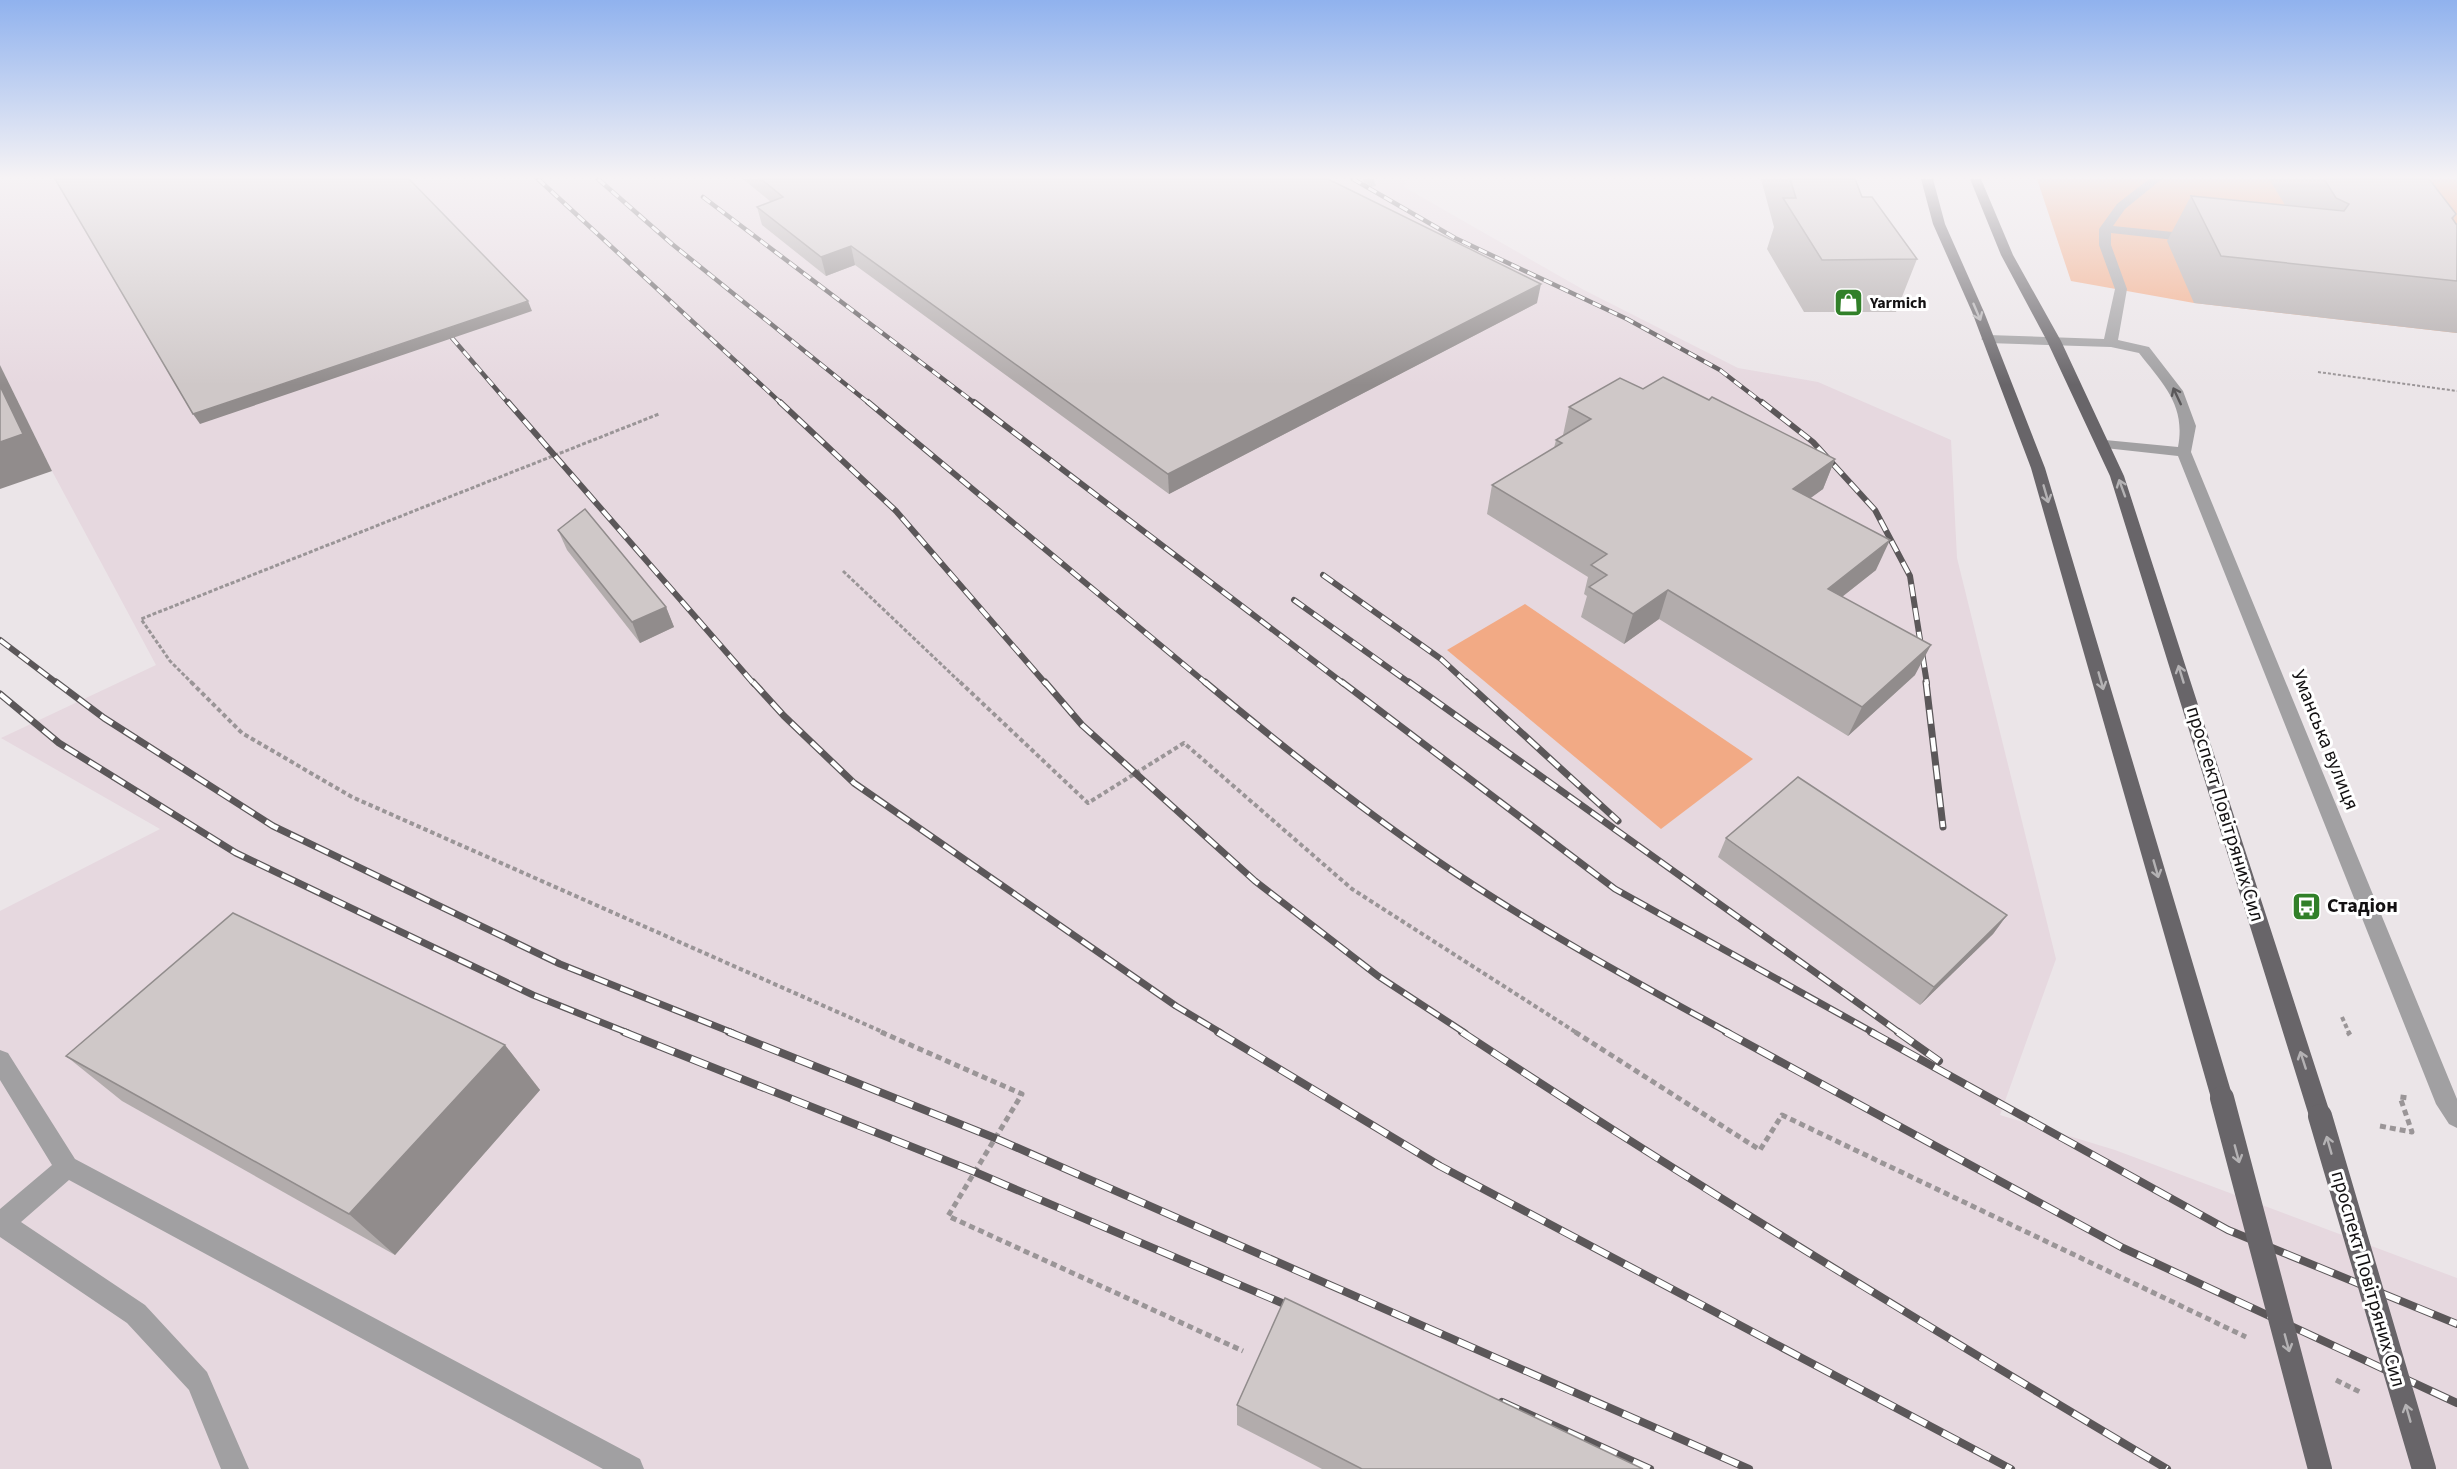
<svg xmlns="http://www.w3.org/2000/svg" width="2457" height="1469" font-family="'Source Sans 3',sans-serif">
  <rect width="100%" height="100%" fill="#ebe5e8"/>
  <polygon fill="#e6d8df" points="0,179 1406,179 1404,187 1584,290 1738,368 1818,382 1951,440 1957,558 2056,959 2000,1115 2115,1150 2457,1278 2457,1469 0,1469 0,911 160,829 1,738 156,665 52,471 0,365"/>
  <g fill="#f2aa85">
    <polygon points="2037,179 2457,179 2457,333 2194,303 2071,281"/>
    <polygon points="1525,604 1753,759 1661,829 1447,650"/>
  </g>
  <g fill="none" stroke-linecap="round" stroke-linejoin="round">
    <polyline stroke="#9a9597" stroke-width="2" stroke-dasharray="3 2" stroke-linecap="butt" points="2318,372 2457,391"/>
    <g stroke="#9a9597" stroke-width="3" stroke-dasharray="4 2" stroke-linecap="butt">
      <polyline points="843,571 962,684"/>
      <polyline points="193,684 170,661 141,619 659,414"/>
    </g>
    <g stroke="#9a9597" stroke-width="4" stroke-dasharray="4.5 3" stroke-linecap="butt">
      <polyline points="191,682 242,733 352,797 885,1033"/>
      <polyline points="960,682 1088,803 1184,743 1352,889 1577,1033"/>
      <polyline points="2342,1017 2349,1033"/>
    </g>
    <g stroke="#9a9597" stroke-width="5" stroke-dasharray="6 4" stroke-linecap="butt">
      <polyline points="881,1032 1022,1094 948,1216 1243,1351"/>
      <polyline points="1575,1032 1760,1150 1782,1115 2246,1337"/>
      <polyline points="2348,1032 2350,1035"/>
      <polyline points="2380,1126 2412,1132 2400,1097 2408,1098"/>
      <polyline points="2336,1380 2362,1393"/>
    </g>
    <g fill="#a1a0a2" fill-rule="evenodd">
      <polygon points="1363,179 1374,179 1376,186 1366,188"/>
      <path d="M 2149,179 L 2162,179 L 2125,209 L 2113,226 L 2193,234 L 2199,238 L 2193,242 L 2111,233 L 2111,245 L 2127,289 L 2118,340 L 2149,347 L 2183,391 L 2196,426 L 2191,452 L 2457,1099 L 2457,1128 L 2449,1124 L 2436,1104 L 2178,456 L 2105,448 L 2098,444 L 2105,440 L 2178,447 C 2186,405 2163,384 2139,353 L 2111,347 L 1988,343 L 1981,339 L 1988,335 L 2104,339 L 2115,289 L 2099,245 L 2099,229 L 2117,204 Z"/>
      <polygon points="0,1050 8,1053 75,1159 640,1459 644,1469 603,1469 69,1180 21,1222 145,1305 207,1372 249,1469 221,1469 189,1390 127,1323 0,1237 0,1209 52,1165 0,1080"/>
    </g>
    <g fill="#686569" fill-rule="evenodd">
      <polygon points="1921,179 1933,179 1945,224 1984,312 2045,468 2233,1098 2230,1105 2222,1108 2214,1105 2211,1098 2031,468 1972,312 1933,224"/>
      <polygon points="1970,179 1981,179 2013,255 2061,341 2124,476 2331,1116 2328,1123 2320,1126 2312,1123 2309,1116 2110,476 2047,341 2001,255"/>
    </g>
    <defs>
      <g id="rail-far3">
        <polyline points="538,179 782,404"/>
        <polyline points="598,179 672,244 870,404"/>
        <polyline points="1353,179 1455,238 1627,319 1720,370 1764,404"/>
        <polyline points="703,197 976,404"/>
        <polyline points="440,324 509,404"/>
      </g>
      <g id="rail-far2">
        <polyline points="508,402 754,684"/>
        <polyline points="780,402 896,511 1046,684"/>
        <polyline points="868,402 1207,684"/>
        <polyline points="974,402 1344,684"/>
        <polyline points="1762,402 1813,442 1875,510 1910,576 1927,684"/>
        <polyline points="1323,575 1441,659 1468,684"/>
        <polyline points="1294,600 1411,684"/>
        <polyline points="0,640 58,684"/>
      </g>
      <g id="rail-far1">
        <polyline points="56,682 104,718 273,826 560,964 733,1033"/>
        <polyline points="753,682 784,716 854,783 1176,1006 1221,1033"/>
        <polyline points="1045,682 1082,725 1255,881 1378,976 1465,1033"/>
        <path d="M 1205,682 C 1279,744 1356,805 1436,860 C 1529,924 1630,979 1729,1033"/>
        <polyline points="1342,682 1615,889 1874,1033"/>
        <polyline points="1409,682 1900,1033"/>
        <polyline points="1466,682 1618,821"/>
        <polyline points="1926,682 1943,827"/>
        <polyline points="0,694 59,743 236,853 533,995 628,1033"/>
      </g>
      <g id="rail">
        <polyline points="624,1032 975,1172 1296,1309"/>
        <polyline points="729,1032 995,1138 1749,1469"/>
        <polyline points="1218,1032 1440,1166 2011,1469"/>
        <path d="M 1462,1032 C 1693,1184 1929,1328 2167,1469"/>
        <polyline points="1726,1032 2123,1248 2457,1403"/>
        <polyline points="1871,1032 2228,1230 2457,1324"/>
        <polyline points="1898,1032 1939,1061"/>
        <polyline points="1502,1402 1650,1469"/>
      </g>
    </defs>
    <use href="#rail-far3" stroke="#5b5759" stroke-width="4.5"/>
    <use href="#rail-far2" stroke="#5b5759" stroke-width="6"/>
    <use href="#rail-far1" stroke="#5b5759" stroke-width="7"/>
    <use href="#rail" stroke="#5b5759" stroke-width="8"/>
    <use href="#rail-far3" stroke="#fff" stroke-width="3" stroke-dasharray="9" stroke-linecap="butt"/>
    <use href="#rail-far2" stroke="#fff" stroke-width="4" stroke-dasharray="12" stroke-linecap="butt"/>
    <use href="#rail-far1" stroke="#fff" stroke-width="4.5" stroke-dasharray="14" stroke-linecap="butt"/>
    <use href="#rail" stroke="#fff" stroke-width="6" stroke-dasharray="18" stroke-linecap="butt"/>
    <g stroke="#686569" stroke-width="24">
      <polyline points="2222,1098 2320,1469"/>
      <polyline points="2320,1116 2424,1469"/>
    </g>
  </g>
  <g fill="#b2acac">
    <polygon points="743,179 1328,179 1537,303 1169,494 855,265 826,276 762,225 757,207 771,202"/>
    <polygon points="1761,179 1855,179 1862,197 1917,259 1896,312 1804,312 1767,249 1774,227"/>
    <polygon points="2269,179 2429,179 2456,214 2453,220 2457,224 2457,333 2194,303 2167,241 2191,196 2285,205"/>
    <polygon points="1643,389 1709,400 1835,459 1823,489 1810,498 1876,570 1842,597 1915,675 1848,736 1659,619 1624,644 1581,617 1587,596 1584,594 1588,577 1487,514 1492,485 1554,448 1556,440 1563,435 1569,407"/>
    <polygon points="558,530 666,607 674,627 640,643 567,550"/>
    <polygon points="1726,838 2007,915 1993,934 1920,1005 1718,857"/>
    <polygon points="505,1045 540,1090 395,1255 122,1101 66,1056"/>
    <polygon points="1237,1405 1643,1469 1322,1469 1237,1425"/>
  </g>
  <g fill="#918c8c">
    <polygon points="851,246 855,265 826,276 821,257"/>
    <polygon points="1541,284 1537,303 1169,494 1168,474"/>
    <polygon points="528,301 532,311 200,424 193,414"/>
    <polygon points="0,365 52,471 0,489"/>
    <polygon points="1835,459 1823,489 1782,519 1793,489"/>
    <polygon points="1890,540 1876,570 1815,618 1828,589"/>
    <polygon points="1668,590 1659,619 1624,644 1633,614"/>
    <polygon points="666,607 674,627 640,643 632,622"/>
    <polygon points="1931,645 1915,675 1848,736 1862,707"/>
    <polygon points="2007,915 1993,934 1920,1005 1934,987"/>
    <polygon points="505,1045 540,1090 395,1255 349,1214"/>
  </g>
  <g fill="#cfc8c8" stroke="#918c8c" stroke-width="1.5">
    <polygon points="55,179 409,179 528,301 193,414"/>
    <polygon points="761,179 1328,179 1541,284 1168,474 851,246 821,257 757,207 783,197"/>
    <polygon points="1790,179 1855,179 1862,197 1872,197 1917,259 1822,260 1783,198 1796,198"/>
    <polygon points="2324,179 2429,179 2456,214 2452,218 2456,224 2457,224 2457,281 2221,256 2191,196 2344,211 2349,204 2336,198"/>
    <polygon points="1663,377 1709,400 1712,397 1835,459 1793,489 1890,540 1828,589 1931,645 1862,707 1668,590 1633,614 1589,587 1607,575 1591,565 1607,554 1492,485 1562,443 1556,440 1591,419 1569,407 1620,378 1643,389"/>
    <polygon points="0,386 23,434 0,442"/>
    <polygon points="585,509 666,607 632,622 558,530"/>
    <polygon points="1798,777 2007,915 1934,987 1726,838"/>
    <polygon points="233,913 505,1045 349,1214 66,1056"/>
    <polygon points="1285,1298 1643,1469 1362,1469 1237,1405"/>
  </g>
  <defs><path id="oneway-shaft" d="M-6 0H5M1.5-3L5.5 0L1.5 3" fill="none" stroke-width="1.6" stroke-linecap="round" stroke-linejoin="round" transform="scale(1.5)"/></defs>
  <g stroke="#b4b2b4">
    <use href="#oneway-shaft" transform="translate(1977 312) rotate(67)"/>
    <use href="#oneway-shaft" transform="translate(2122 488) rotate(-110)"/>
    <use href="#oneway-shaft" transform="translate(2046 494) rotate(74)"/>
    <use href="#oneway-shaft" transform="translate(2181 674) rotate(-107)"/>
    <use href="#oneway-shaft" transform="translate(2101 681) rotate(74)"/>
    <use href="#oneway-shaft" transform="translate(2156 869) rotate(74)"/>
    <use href="#oneway-shaft" transform="translate(2303 1060) rotate(-108)"/>
    <use href="#oneway-shaft" transform="translate(2329 1145) rotate(-106)"/>
    <use href="#oneway-shaft" transform="translate(2237 1154) rotate(75)"/>
    <use href="#oneway-shaft" transform="translate(2287 1343) rotate(75)"/>
    <use href="#oneway-shaft" transform="translate(2408 1413) rotate(-106)"/>
  </g>
  <use stroke="#5a585a" href="#oneway-shaft" transform="translate(2177 396) rotate(-115)"/>
  <linearGradient id="sky" x2="0" y2="1"><stop stop-color="#90b2ee"/><stop offset="0.46" stop-color="#f6f3f5"/><stop offset="1" stop-color="#f6f3f5" stop-opacity="0"/></linearGradient>
  <rect width="2457" height="385" fill="url(#sky)"/>
  <defs>
    <symbol id="shop-square" viewBox="-11 -11 22 22"><rect x="-9" y="-9" width="18" height="18" rx="4" fill="#318029" stroke="#fff"/><path d="M-5-2.5h2.3a2.7 3.5 0 0 1 5.4 0H5L5.5 6h-11ZM-1.5-2.5h3a1.5 2.3 0 0 0-3 0Z" fill="#fff"/></symbol>
    <symbol id="bus-square" viewBox="-11 -11 22 22"><rect x="-9" y="-9" width="18" height="18" rx="4" fill="#318029" stroke="#fff"/><path d="M-5-6H5V4H4V6H2V4H-2V6H-4V4H-5ZM-3.5-4V0h7V-4ZM-3.5 1.2v1.5H-2V1.2ZM2 1.2v1.5H3.5V1.2Z" fill="#fff"/></symbol>
  </defs>
  <g fill-rule="evenodd">
    <use href="#shop-square" x="1832" y="286" width="33" height="33"/>
    <use href="#bus-square" x="2290" y="890" width="33" height="33"/>
  </g>
  <g text-anchor="middle" dominant-baseline="central" stroke-width="6" stroke-linejoin="round" paint-order="stroke">
    <g font-size="16" font-weight="bold" fill="#131112" stroke="#fff" text-anchor="start">
      <text x="1870" y="303">Yarmich</text>
    </g>
    <g font-size="20" fill="#131112" stroke="#fff">
      <text transform="translate(2325 740) rotate(68)">Уманська вулиця</text>
      <text transform="translate(2225 814) rotate(73)">проспект Повітряних Сил</text>
      <text transform="translate(2368 1279) rotate(74)">проспект Повітряних Сил</text>
    </g>
    <g font-size="20" font-weight="bold" fill="#131112" stroke="#fff" text-anchor="start">
      <text x="2327" y="906">Стадіон</text>
    </g>
  </g>
</svg>
